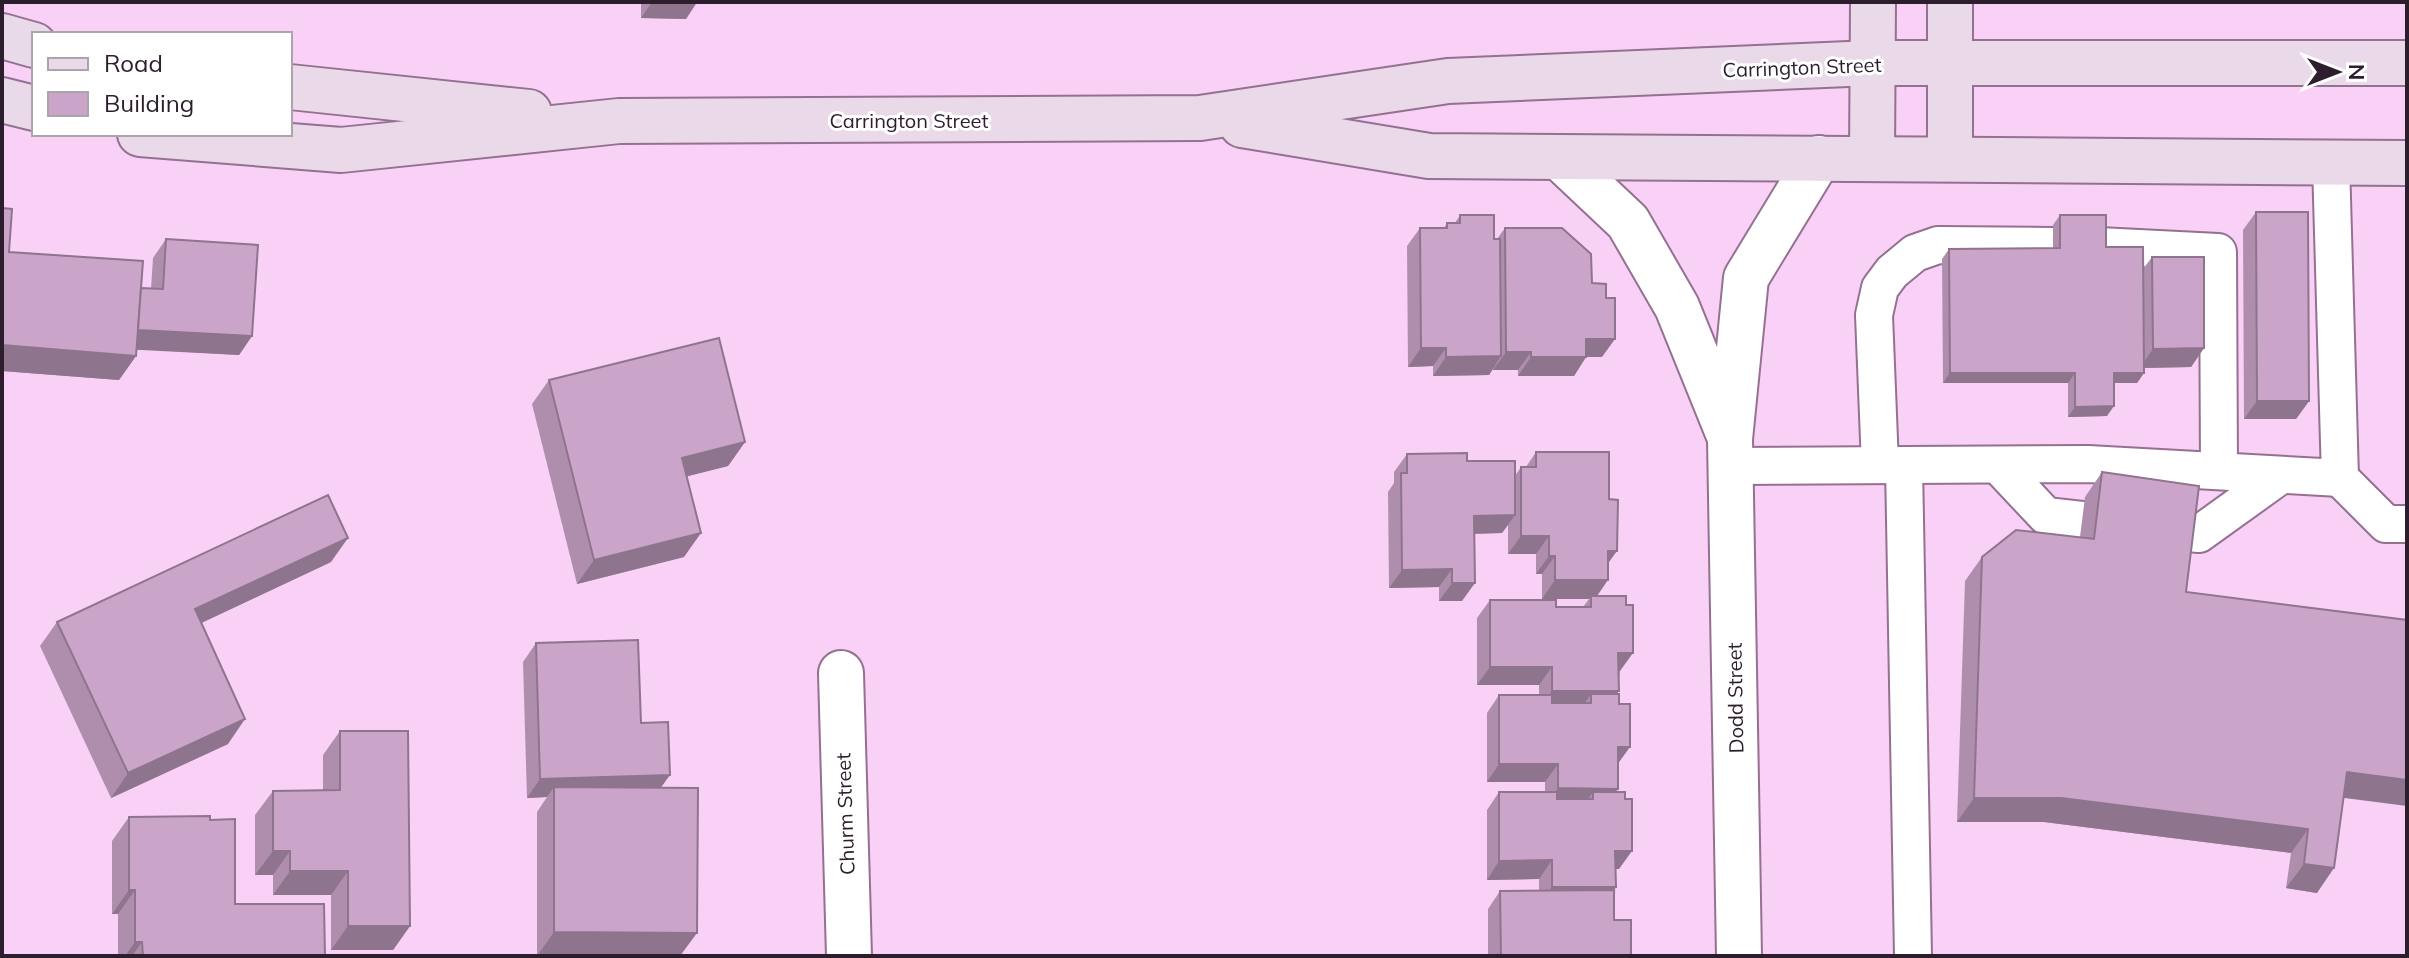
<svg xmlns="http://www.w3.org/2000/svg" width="2409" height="958" font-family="Mulish,sans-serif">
  <rect width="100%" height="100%" fill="#f9d1f6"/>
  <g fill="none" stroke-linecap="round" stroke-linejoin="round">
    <defs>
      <g id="lane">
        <polyline points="2099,246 2218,252 2219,471"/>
        <polyline points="1880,465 1874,315 1880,288 1892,272 1915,253 1938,245 2053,246"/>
        <polyline points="1904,465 1913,956"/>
        <polyline points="1998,465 2046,516 2082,520"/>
        <polyline points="1731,466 2088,464 2340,478 2331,163"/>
        <polyline points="2340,478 2386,524 2407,524"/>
        <polyline points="2180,532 2199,534 2281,475"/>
      </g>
      <g id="street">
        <polyline points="1559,157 1628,222 1677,307 1728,433"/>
        <polyline points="841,673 849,956"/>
        <polyline points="1739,956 1730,439 1746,278 1819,158"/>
      </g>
      <g id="secondary">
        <polyline points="2,36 34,45"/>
        <polyline points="290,87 529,112"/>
        <polyline points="2,100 34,108"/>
        <polyline points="1242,125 1429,156 2407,163"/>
        <polyline points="140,134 341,150 619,121 1200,118 1448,81 1872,63 2407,63"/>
        <polyline points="1872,158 1873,2"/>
        <polyline points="1950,159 1950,2"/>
      </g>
    </defs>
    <use href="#lane" stroke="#947091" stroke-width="40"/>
    <use href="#street" stroke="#947091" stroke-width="48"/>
    <use href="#secondary" stroke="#947091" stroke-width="48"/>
    <use href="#lane" stroke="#fff" stroke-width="36"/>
    <use href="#street" stroke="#fff" stroke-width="44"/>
    <use href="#secondary" stroke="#e9d9e9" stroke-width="44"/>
  </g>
  <g fill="#af8ead">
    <polygon points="641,2 697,2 686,19 641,18"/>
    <polygon points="2256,212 2309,401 2296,419 2244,419 2243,230"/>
    <polygon points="1460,215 1494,239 1497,239 1505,228 1592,283 1602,357 1586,357 1574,376 1518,376 1518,370 1493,370 1493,369 1489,375 1433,376 1433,366 1408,367 1407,246 1420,228 1444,228 1447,223 1455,223"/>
    <polygon points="2060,215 2106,247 2143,269 2152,257 2204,348 2191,367 2144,368 2144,373 2137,383 2114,383 2107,416 2068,417 2068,383 1943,383 1942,259 1949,249 2053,248 2053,225"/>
    <polygon points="166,239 252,336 239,355 137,349 136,356 119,380 2,371 9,252 141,288 151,289 153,258"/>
    <polygon points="549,380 745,442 728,466 687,476 684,557 577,584 532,404"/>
    <polygon points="1536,452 1608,564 1597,596 1620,671 1617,694 1618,763 1616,792 1619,869 1616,869 1614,920 1631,956 1488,956 1488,909 1500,891 1539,891 1539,879 1487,880 1487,810 1499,792 1545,792 1545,782 1487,782 1487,713 1499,695 1539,695 1539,685 1477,685 1477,618 1490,600 1556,607 1583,607 1589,599 1542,599 1542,574 1536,574 1536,554 1508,554 1508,525 1502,533 1474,534 1462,601 1439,601 1439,587 1389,588 1388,492 1394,483 1394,472 1407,454 1467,461 1515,476 1521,467 1526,467"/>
    <polygon points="2102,472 2186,592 2343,798 2317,893 2286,888 2291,853 2044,822 1957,822 1965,581 1982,557 2080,537 2085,497"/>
    <polygon points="331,562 201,623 228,744 111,798 40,646 57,622"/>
    <polygon points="536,643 641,723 661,788 680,956 537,956 537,812 547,797 527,798 523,662"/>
    <polygon points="340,731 410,926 393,950 331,950 331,895 273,895 273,875 255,875 255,815 273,791 323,790 323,755"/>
    <polygon points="129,817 210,820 235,904 325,956 118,956 118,914 112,914 112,841"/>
  </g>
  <g fill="#8e748d">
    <polygon points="652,2 697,2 686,19 641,18"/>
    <polygon points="135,330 252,336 239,355 122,349"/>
    <polygon points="1586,339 1615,339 1602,357 1586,357 1574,376 1518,376 1531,357"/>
    <polygon points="2,345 136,356 119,380 2,371"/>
    <polygon points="1421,348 1446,348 1433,366 1408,367"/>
    <polygon points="2204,348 2191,367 2140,368 2153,349"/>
    <polygon points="1506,352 1531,352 1518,370 1493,370"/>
    <polygon points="1501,356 1489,375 1433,376 1446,357"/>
    <polygon points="1950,373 2075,373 2068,383 1943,383"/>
    <polygon points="2114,373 2144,373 2137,383 2107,383"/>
    <polygon points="2257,401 2309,401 2296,419 2244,419"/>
    <polygon points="2114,406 2107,416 2068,417 2075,407"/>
    <polygon points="745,442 728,466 665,482 682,458"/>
    <polygon points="1515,515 1502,533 1461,534 1474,516"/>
    <polygon points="701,533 684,557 577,584 594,560"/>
    <polygon points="1521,536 1549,536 1536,554 1508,554"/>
    <polygon points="348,538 331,562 178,634 195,609"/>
    <polygon points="1608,551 1617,551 1604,569"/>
    <polygon points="1549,556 1555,556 1542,574 1536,574"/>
    <polygon points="1452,569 1439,587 1389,588 1402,570"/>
    <polygon points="1555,580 1608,580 1595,599 1591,596 1589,599 1542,599"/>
    <polygon points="1452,583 1475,583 1462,601 1439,601"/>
    <polygon points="1618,653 1633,653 1620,671 1605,671"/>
    <polygon points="1490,667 1552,667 1539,685 1477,685"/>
    <polygon points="1552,691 1619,691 1606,710 1591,694 1580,710 1539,710"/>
    <polygon points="245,719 228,744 111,798 128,773"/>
    <polygon points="1618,747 1630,747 1617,765"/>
    <polygon points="1499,764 1558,764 1545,782 1487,782"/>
    <polygon points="2347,772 2407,780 2407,806 2329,796"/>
    <polygon points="670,775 657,793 554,787 547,797 527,798 540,779"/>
    <polygon points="1558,788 1618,789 1605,807 1593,792 1582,807 1545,806"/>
    <polygon points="1974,798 2061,798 2308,829 2291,853 2044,822 1957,822"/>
    <polygon points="273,851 290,851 273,875 255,875"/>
    <polygon points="1615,851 1632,851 1619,869 1602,869"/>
    <polygon points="1552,860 1539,879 1487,880 1499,861"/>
    <polygon points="2304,864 2334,868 2317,893 2286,888"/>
    <polygon points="290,871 348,871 331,895 273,895"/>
    <polygon points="1552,887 1616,887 1603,906 1539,906"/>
    <polygon points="129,890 135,890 118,914 112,914"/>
    <polygon points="348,926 410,926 393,950 331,950"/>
    <polygon points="554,932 697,933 680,956 537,956"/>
    <polygon points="135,942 142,942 132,956 125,956"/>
  </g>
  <g fill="#cba5c9" stroke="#8e748d" stroke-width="2">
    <polygon points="2,208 12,209 9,252 143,261 136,356 2,345"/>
    <polygon points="2256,212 2308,212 2309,401 2257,401"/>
    <polygon points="1460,215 1494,215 1494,239 1500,239 1501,356 1446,357 1446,348 1421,348 1420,228 1447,228 1447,223 1460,223"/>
    <polygon points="2060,215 2106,215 2106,247 2143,247 2144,373 2114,373 2114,406 2075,407 2075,373 1950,373 1949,249 2060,248"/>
    <polygon points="1505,228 1562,228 1591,254 1592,283 1606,284 1606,298 1615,298 1615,339 1586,339 1586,357 1531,357 1531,352 1506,352"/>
    <polygon points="166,239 258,245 252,336 138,330 141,288 163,289"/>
    <polygon points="2152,257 2204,257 2204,348 2153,349"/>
    <polygon points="719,338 745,442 682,458 701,533 594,560 549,380"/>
    <polygon points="1536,452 1609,452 1609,499 1618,500 1617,551 1608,551 1608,580 1555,580 1555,556 1549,556 1549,536 1521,536 1521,467 1536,467"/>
    <polygon points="1467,453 1467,461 1515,461 1515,515 1474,516 1475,583 1452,583 1452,569 1402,570 1401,473 1407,473 1407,454"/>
    <polygon points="2102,472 2199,486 2186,592 2407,620 2407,780 2347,772 2334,868 2304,864 2308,829 2061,798 1974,798 1982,557 2016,530 2094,539"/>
    <polygon points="328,495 348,538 195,609 245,719 128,773 57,622"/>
    <polygon points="1591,596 1626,596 1626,605 1633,605 1633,653 1618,653 1619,691 1552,691 1552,667 1490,667 1490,600 1556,600 1556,607 1591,607"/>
    <polygon points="638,640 641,723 668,722 670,775 540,779 536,643"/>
    <polygon points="1591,694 1619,694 1619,704 1630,704 1630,747 1618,747 1618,789 1558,788 1558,764 1499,764 1499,695 1552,695 1552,703 1591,703"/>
    <polygon points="340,731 408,731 410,926 348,926 348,871 290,871 290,851 273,851 273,791 340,790"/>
    <polygon points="554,787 698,788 697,933 554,932"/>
    <polygon points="1499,792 1557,792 1557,799 1593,799 1593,792 1625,792 1625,799 1632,799 1632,851 1615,851 1616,887 1552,887 1552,860 1499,861"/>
    <polygon points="210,816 210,820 235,819 235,904 324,904 325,956 143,956 142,942 135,942 135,890 129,890 129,817"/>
    <polygon points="1614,890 1614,920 1631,920 1631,956 1501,956 1500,891"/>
  </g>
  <g text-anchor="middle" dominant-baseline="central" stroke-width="6" stroke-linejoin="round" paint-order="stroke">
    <g font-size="20" fill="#2c1e2c" stroke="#fff">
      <text transform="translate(1802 67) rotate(-2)">Carrington Street</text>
      <text x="909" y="120">Carrington Street</text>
      <text transform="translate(1735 698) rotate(-91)">Dodd Street</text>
      <text transform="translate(845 814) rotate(-92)">Churm Street</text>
    </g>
  </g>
  <rect width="2409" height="958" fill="none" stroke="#2c1e2c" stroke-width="8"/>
  <rect x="32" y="32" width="260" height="104" fill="#ffffff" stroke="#aba5ab" stroke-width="2"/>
  <rect x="48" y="58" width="40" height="12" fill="#e9d9e9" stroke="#aba5ab" stroke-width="2"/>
  <text x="104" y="72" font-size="24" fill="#2c1e2c">Road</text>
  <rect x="48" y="92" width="40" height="24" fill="#cba5c9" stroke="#aba5ab" stroke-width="2"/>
  <text x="104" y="112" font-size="24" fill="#2c1e2c">Building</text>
  <g transform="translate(2337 72) rotate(90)" stroke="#ffffff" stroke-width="6" paint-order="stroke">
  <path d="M0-6L14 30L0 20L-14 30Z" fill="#2c1e2c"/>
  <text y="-12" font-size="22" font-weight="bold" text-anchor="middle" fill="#2c1e2c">N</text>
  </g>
</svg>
